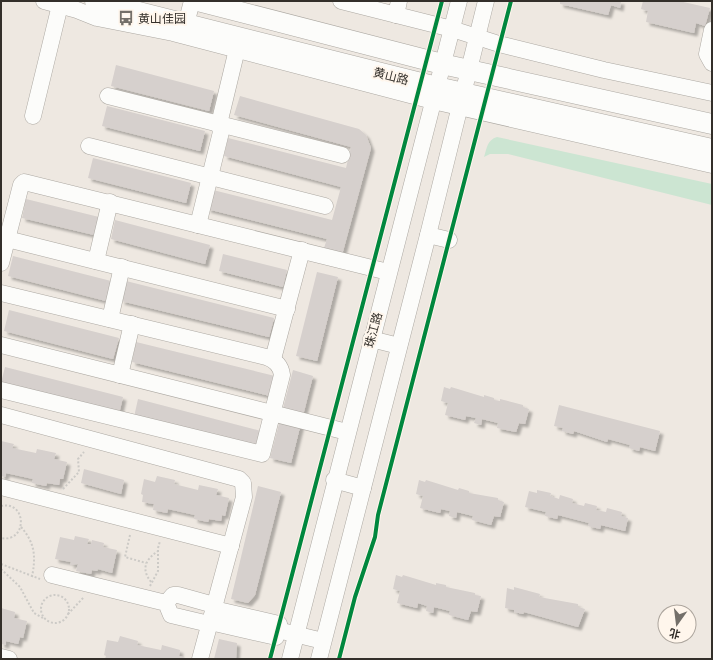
<svg xmlns="http://www.w3.org/2000/svg" width="713" height="660" font-family="Montserrat,'Noto Sans SC',sans-serif">
  <defs>
    <filter id="shadow"><feDropShadow dx="3.5" dy="3.5" stdDeviation="1" flood-color="#0004"/></filter>
  </defs>
  <rect width="100%" height="100%" fill="#eee8e1"/>
  <path fill="#cce5d2" d="M 497,137 L 712,184 L 712,205 L 508,154 L 490,154 L 484,157 C 487,148 487,140 497,137 Z"/>
  <g fill="#d6d0cd" filter="url(#shadow)">
    <polygon points="560,1 621,1 620,8 611,5 608,15 560,4"/>
    <polygon points="643,1 679,1 710,8 705,26 696,23 694,33 646,22 648,11 641,9"/>
    <polygon points="116,65 214,91 209,111 111,86"/>
    <polygon points="240,96 359,129 366,135 371,148 342,255 323,251 327,239 207,209 213,190 332,220 341,187 224,156 228,138 346,168 351,147 234,115"/>
    <polygon points="107,106 205,131 200,151 102,126"/>
    <polygon points="93,158 191,183 186,203 88,178"/>
    <polygon points="26,199 99,217 94,235 22,218"/>
    <polygon points="115,220 210,245 205,264 111,239"/>
    <polygon points="223,254 287,270 283,287 219,271"/>
    <polygon points="13,256 111,281 106,301 8,276"/>
    <polygon points="317,272 338,277 317,361 296,356"/>
    <polygon points="126,281 274,318 269,337 121,301"/>
    <polygon points="9,310 119,338 113,359 4,331"/>
    <polygon points="136,342 275,376 270,396 132,362"/>
    <polygon points="5,367 123,397 119,414 1,383"/>
    <polygon points="293,370 313,376 291,463 270,458"/>
    <polygon points="444,387 450,389 451,387 484,397 484,395 494,398 494,400 500,401 500,399 523,405 523,407 529,409 525,424 519,423 516,432 497,428 498,423 482,419 481,425 474,423 476,418 466,416 465,420 445,415 448,403 441,401"/>
    <polygon points="138,399 261,431 256,448 134,417"/>
    <polygon points="559,405 660,431 655,451 640,447 639,451 629,448 630,445 608,439 607,442 574,431 573,434 562,431 563,428 554,426"/>
    <polygon points="1,441 14,444 12,448 36,453 37,449 56,453 54,459 67,462 63,479 60,479 59,485 47,483 46,486 32,483 33,479 6,473 5,477 1,476"/>
    <polygon points="84,469 124,480 121,494 81,483"/>
    <polygon points="157,476 175,480 174,484 198,490 199,485 218,489 216,495 229,498 225,516 222,515 221,521 209,519 208,522 194,519 195,515 168,509 167,513 153,510 154,504 142,502 143,495 141,494 144,479 155,482"/>
    <polygon points="419,480 425,482 426,480 458,490 459,488 469,491 469,493 498,498 498,500 504,502 500,517 494,516 491,525 472,520 473,516 457,512 456,518 449,516 450,511 441,509 440,513 420,508 423,496 416,494"/>
    <polygon points="258,486 281,492 255,595 248,603 231,599"/>
    <polygon points="537,490 551,493 550,496 559,499 560,495 573,499 572,503 584,506 585,503 597,506 596,510 606,512 607,508 622,512 621,516 628,518 625,531 601,525 600,529 588,526 589,523 558,515 557,519 545,516 546,512 525,507 529,491 537,493"/>
    <polygon points="75,536 89,539 87,544 91,544 92,540 104,543 103,547 117,550 112,573 98,569 97,571 92,570 91,574 76,571 78,564 70,565 71,562 55,559 60,537 74,540"/>
    <polygon points="396,575 402,577 403,575 436,585 436,583 446,585 446,587 475,593 475,595 481,596 477,612 471,611 468,620 449,615 450,611 434,607 433,613 426,611 427,606 418,603 417,608 397,603 400,591 393,589"/>
    <polygon points="514,587 540,594 539,597 578,604 578,607 585,609 578,627 524,612 523,614 514,612 514,610 505,608 507,588 514,590"/>
    <polygon points="1,608 15,612 14,618 27,621 23,638 20,637 18,644 6,641 6,645 1,644"/>
    <polygon points="120,636 138,641 137,645 161,650 162,645 180,650 179,656 189,659 105,659 106,656 104,655 107,640 118,642"/>
    <polygon points="219,639 237,643 236,659 214,659"/>
  </g>
  <g fill="none" stroke-linecap="round" stroke-linejoin="round">
    <defs>
      <g id="minor">
        <polyline points="44,1 77,10 97,18 173,33 433,101 712,165"/>
        <polyline points="341,1 452,29 499,44 604,70 712,93"/>
        <polyline points="396,15 399,1"/>
        <polyline points="186,24 192,1"/>
        <polyline points="712,30 707,54 712,63"/>
        <polyline points="108,96 342,155"/>
        <polyline points="33,116 61,1"/>
        <polyline points="89,146 325,206"/>
        <polyline points="198,225 221,132 219,124 239,41"/>
        <polyline points="428,235 449,240"/>
        <polyline points="7,239 287,309"/>
        <polyline points="96,261 110,202"/>
        <polyline points="1,263 21,185 24,182 388,272"/>
        <path d="M 1,293 L 266,357 C 275,360 281,366 282,375 L 262,454 L 1,390"/>
        <polyline points="110,319 122,267"/>
        <polyline points="371,339 399,346"/>
        <polyline points="1,345 347,432"/>
        <polyline points="273,359 302,250"/>
        <polyline points="120,375 132,324"/>
        <polyline points="1,415 239,479 243,483 244,497 200,659"/>
        <polyline points="334,480 363,488"/>
        <polyline points="1,487 231,546"/>
        <polyline points="52,575 166,603 171,615 209,624"/>
        <polyline points="166,603 173,595 178,595 214,605"/>
        <polyline points="214,609 279,624"/>
        <polyline points="210,622 276,637"/>
        <polyline points="286,632 323,641"/>
        <polyline points="1,657 9,659"/>
        <polyline points="290,659 459,1"/>
        <polyline points="319,659 428,235 486,1"/>
      </g>
      <g id="major">
        <polyline points="95,1 437,87 712,149"/>
        <polyline points="198,1 442,64 712,124"/>
      </g>
    </defs>
    <use href="#minor" stroke="#aca8a2" stroke-width="17"/>
    <use href="#major" stroke="#aca8a2" stroke-width="21"/>
    <g stroke="#cccac6" stroke-width="2" stroke-dasharray="2 2" stroke-linecap="butt">
      <polyline points="63,489 79,472 78,459 84,452"/>
      <path d="M 1,506 C 27,500 28,543 1,538"/>
      <path d="M 21,527 C 35,543 36,556 32,577"/>
      <polyline points="130,535 125,557 146,563"/>
      <polyline points="1,564 40,579"/>
      <polyline points="1,569 20,587 34,613 43,618"/>
      <path d="M 151,582 C 141,569 145,560 158,551"/>
      <polyline points="150,586 158,571 158,548 160,541"/>
      <circle cx="55" cy="609" r="14"/>
      <polyline points="68,614 84,597"/>
    </g>
    <use href="#minor" stroke="#fcfcfa" stroke-width="16"/>
    <use href="#major" stroke="#fcfcfa" stroke-width="20"/>
    <defs>
      <g id="cycleway">
        <polyline points="270,659 442,1"/>
        <polyline points="339,659 355,597 375,537 378,515 511,1"/>
      </g>
    </defs>
    <use href="#cycleway" stroke="#fff6ec" stroke-width="6"/>
    <use href="#cycleway" stroke="#00873e" stroke-width="4"/>
  </g>
  <defs>
    <symbol id="bus-bare" viewBox="-9 -9 18 18"><path d="M-5-6H5V4H4V6H2V4H-2V6H-4V4H-5ZM-3.5-4V0h7V-4ZM-3.5 1.2v1.5H-2V1.2ZM2 1.2v1.5H3.5V1.2Z" fill="#74706a" stroke="#fff6ec" stroke-width="2.5" paint-order="stroke"/></symbol>
  </defs>
  <g fill-rule="evenodd">
    <use href="#bus-bare" x="115" y="7" width="22" height="22"/>
  </g>
  <g text-anchor="middle" dominant-baseline="central" stroke-width="4" stroke-linejoin="round" paint-order="stroke">
    <g font-size="12" fill="#332f2a" stroke="#fff6ec" text-anchor="start">
      <text x="138" y="18">黄山佳园</text>
    </g>
    <g font-size="12" fill="#332f2a" stroke="#fff6ec">
      <text transform="translate(391 76) rotate(14)">黄山路</text>
      <text transform="translate(373 330) rotate(-75)">珠江路</text>
    </g>
  </g>
  <rect width="713" height="660" fill="none" stroke="#332f2a" stroke-width="4"/>
  <g transform="translate(677 624) rotate(194)"><circle r="19" fill="#fff6ec" stroke="#ada69e"/>
  <path d="M0-3L7 15L0 10L-7 15Z" fill="#74706a"/>
  <text y="-6" font-size="11" font-weight="bold" text-anchor="middle" fill="#332f2a">北</text>
  </g>
</svg>
